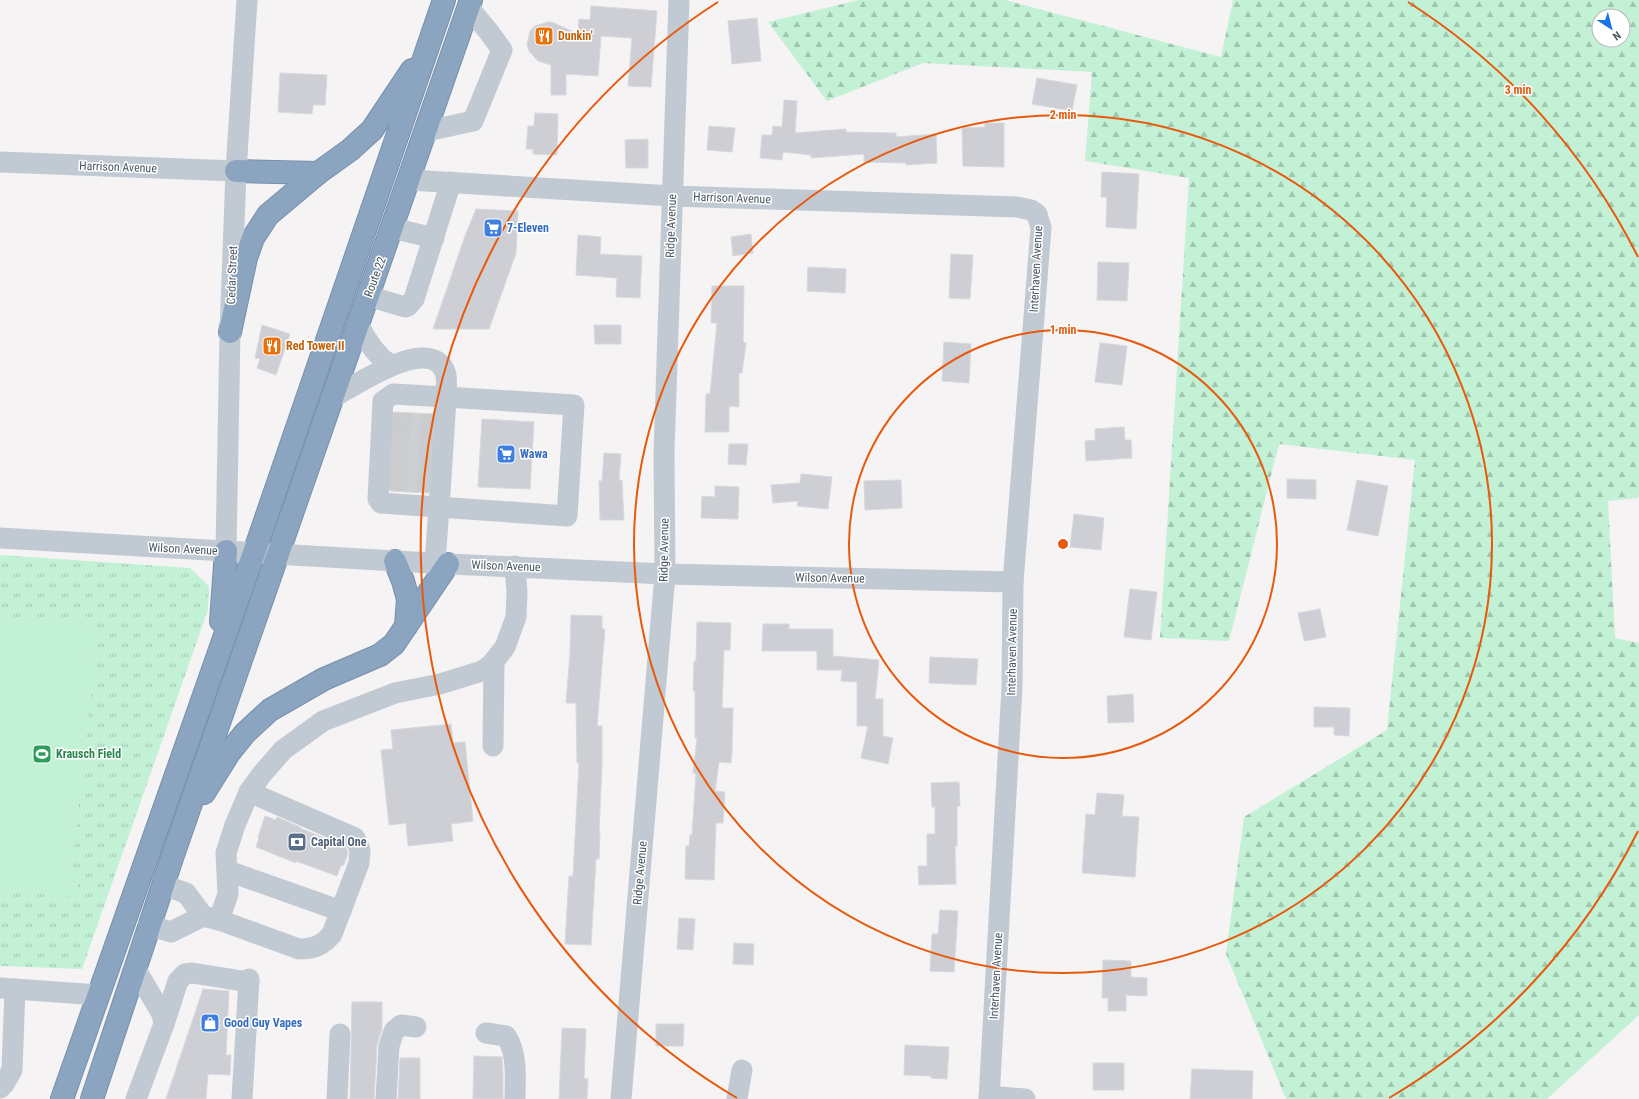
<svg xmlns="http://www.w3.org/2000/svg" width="1639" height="1099" font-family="'Roboto Condensed',sans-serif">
  <defs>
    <pattern id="forest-firs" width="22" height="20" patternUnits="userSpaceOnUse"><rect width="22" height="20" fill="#c3f1d5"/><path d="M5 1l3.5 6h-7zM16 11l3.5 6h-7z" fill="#a0c6b0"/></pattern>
    <pattern id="park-tufts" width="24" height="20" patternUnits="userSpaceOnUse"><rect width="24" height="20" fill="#c3f1d5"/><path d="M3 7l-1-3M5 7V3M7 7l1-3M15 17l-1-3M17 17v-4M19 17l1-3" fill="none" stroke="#a0c6b0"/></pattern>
  </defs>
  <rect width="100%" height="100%" fill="#f5f3f3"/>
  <path fill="url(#forest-firs)" fill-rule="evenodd" d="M 859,0 L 1005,0 L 1221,57 L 1233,0 L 1639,0 L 1639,494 L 1638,498 L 1608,501 L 1615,638 L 1639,643 L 1639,1015 L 1547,1099 L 1286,1099 L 1226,954 L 1244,817 L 1387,730 L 1415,460 L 1279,444 L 1229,641 L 1160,638 L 1189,178 L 1085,161 L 1092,72 L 923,63 L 827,101 L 768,22 ZM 1599,16 L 1623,16 L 1623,40 L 1599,40 Z"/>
  <polygon fill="url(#park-tufts)" points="0,555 190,568 209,586 208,610 82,969 0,966"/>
  <path fill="#c3f1d5" d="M 81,614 C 95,619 95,626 97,639 L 72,869 L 75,871 L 78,885 L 73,894 L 62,898 L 50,894 L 0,893 L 0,617 L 76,622 L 77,618 Z"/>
  <g fill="#cdcfd5" stroke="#d7d9de">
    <polygon points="591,6 657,11 651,87 628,86 632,38 601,36 598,76 566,74 566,95 551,95 551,65 538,61 529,51 527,44 530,31 535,26 548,22 554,23 578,34 579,19 590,20"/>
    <polygon points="757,18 761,61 732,64 728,21"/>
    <polygon points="280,73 327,75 325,105 313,105 312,114 278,112"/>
    <polygon points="1037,78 1077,85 1072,111 1032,104"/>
    <polygon points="784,100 797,101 795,133 846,129 846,132 896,133 896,137 936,134 937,163 906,165 906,163 864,162 864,154 811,158 811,155 783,152 782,160 760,158 762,135 772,135 773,126 782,127"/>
    <polygon points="535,113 558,114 557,155 533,154 533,149 526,149 528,126 534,126"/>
    <polygon points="985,123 1004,123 1004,167 963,166 962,128 985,127"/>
    <polygon points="709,126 735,128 732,152 707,150"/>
    <polygon points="648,139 648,168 626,168 625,140"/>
    <polygon points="1102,172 1139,174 1136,229 1106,227 1107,197 1101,197"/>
    <polygon points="476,209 518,211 516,253 489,329 433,329 465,236"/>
    <polygon points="751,234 753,253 733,256 731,237"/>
    <polygon points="578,235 601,237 600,254 642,256 640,298 616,297 617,278 576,275"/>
    <polygon points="951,254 973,255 970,299 949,298"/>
    <polygon points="1098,262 1129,263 1127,301 1097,300"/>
    <polygon points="808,267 846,269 845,293 807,291"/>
    <polygon points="712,286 744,286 743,342 746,343 742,373 739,373 739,407 729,406 729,432 705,432 706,394 710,394 717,323 711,323"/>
    <polygon points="262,325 290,334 276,375 257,368 260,359 255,358"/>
    <polygon points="594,325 621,325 621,344 595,344"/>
    <polygon points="944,342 971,344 969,383 942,381"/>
    <polygon points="1100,343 1127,346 1122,385 1095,382"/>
    <polygon points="394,412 433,414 428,493 390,491"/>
    <polygon points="482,419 534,422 530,489 478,487"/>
    <polygon points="1124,427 1125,440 1131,440 1132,458 1086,461 1085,441 1095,440 1095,429"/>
    <polygon points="729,444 748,444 746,465 728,464"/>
    <polygon points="604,453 621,454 619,480 622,480 624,520 600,520 599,481 602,481"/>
    <polygon points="801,474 832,477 828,509 797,506 798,501 773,503 771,485 800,483"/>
    <polygon points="1287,479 1316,480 1316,499 1287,498"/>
    <polygon points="901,480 902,508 865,510 864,481"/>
    <polygon points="1357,480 1388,486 1378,536 1347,530"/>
    <polygon points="715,486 739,487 738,519 701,518 702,496 715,497"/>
    <polygon points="1074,514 1104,518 1101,550 1070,547"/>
    <polygon points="1130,589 1157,592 1151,640 1124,637"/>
    <polygon points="1320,609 1326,637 1304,641 1298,613"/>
    <polygon points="571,615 602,616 602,629 605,629 597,726 602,726 602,766 599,832 600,832 599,859 596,859 591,945 565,944 569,876 573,876 579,763 577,763 576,703 566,703 570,653"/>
    <polygon points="697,622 731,623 730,650 724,650 722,708 733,708 732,752 731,763 719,762 715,791 725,792 723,823 716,823 714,880 685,879 686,846 689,846 690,835 692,835 696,774 693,773 697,738 695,738 695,691 693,691 694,661 696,661"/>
    <polygon points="763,624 789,624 789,629 833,629 833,656 879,660 875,699 883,699 883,736 893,738 888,764 861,758 868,726 857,726 857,682 841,681 842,670 817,670 817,651 762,651"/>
    <polygon points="930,657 978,659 976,685 929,683"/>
    <polygon points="1133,694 1134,722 1108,723 1107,696"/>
    <polygon points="1314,707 1350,708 1349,736 1334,735 1334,727 1314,727"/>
    <polygon points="451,724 453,743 465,742 473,821 451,824 453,841 408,846 406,823 389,825 381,750 393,749 391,730"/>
    <polygon points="959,782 960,806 957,806 957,846 955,846 956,884 919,885 918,866 927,866 927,834 935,834 935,807 932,807 931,783"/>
    <polygon points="1097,793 1124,795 1122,816 1139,817 1135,877 1082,873 1086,814 1095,815"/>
    <polygon points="265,816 276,820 277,817 300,827 300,828 346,847 348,854 343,866 341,865 337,876 296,861 296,863 256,847 259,838 258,837"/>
    <polygon points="940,910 958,911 954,972 930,971 932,934 938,934"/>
    <polygon points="679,918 695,919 693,950 677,949"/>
    <polygon points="734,943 754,944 753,965 733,964"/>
    <polygon points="1103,960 1131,961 1131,977 1147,978 1147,996 1126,995 1126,1011 1108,1011 1108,998 1102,998"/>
    <polygon points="203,989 229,991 226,1055 231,1055 230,1075 208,1074 206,1099 166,1099"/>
    <polygon points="352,1002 382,1002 382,1029 377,1045 374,1099 350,1099"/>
    <polygon points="656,1024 684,1024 683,1046 656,1046"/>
    <polygon points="562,1028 586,1029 584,1078 588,1079 587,1099 559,1099"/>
    <polygon points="905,1045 949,1047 947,1079 931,1078 931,1076 904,1075"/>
    <polygon points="474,1056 502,1057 503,1075 503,1099 473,1099"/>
    <polygon points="400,1058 420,1058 420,1099 398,1099"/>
    <rect x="1093" y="1063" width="31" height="27"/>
    <polygon points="1192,1069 1253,1071 1252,1099 1190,1099"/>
  </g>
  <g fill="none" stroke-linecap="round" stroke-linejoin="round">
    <g stroke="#caccce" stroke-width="21" stroke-dasharray="21 10" stroke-linecap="butt">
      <polyline points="390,423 435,425"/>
      <polyline points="388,441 434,444"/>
      <polyline points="388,461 433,464"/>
      <polyline points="386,479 432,482"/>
    </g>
    <defs>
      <g id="highway">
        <polyline points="236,171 318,173"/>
        <polyline points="230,332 246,258 253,238 268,215 318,173 350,150 372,130 412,70"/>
        <polyline points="395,561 403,581 408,599 406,626"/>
        <polyline points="221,621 226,551"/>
        <polyline points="204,793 229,753 245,733 270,710 324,679 380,655 394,644 448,564"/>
        <polyline points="62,1099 254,553 444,0"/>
        <polyline points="92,1099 173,855 471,0"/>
      </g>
    </defs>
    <use href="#highway" stroke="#7690ad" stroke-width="24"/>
    <g stroke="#c1cad2" stroke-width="21">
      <polyline points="427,131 473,121 502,50 489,32 469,8"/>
      <polyline points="0,162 236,171"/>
      <polyline points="410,180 672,196 1017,207 1031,210 1037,214 1041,228 1013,582 1012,687 989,1099"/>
      <polyline points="392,228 434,238"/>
      <polyline points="368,296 405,307 408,306 414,299 451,182"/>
      <path d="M 358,325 C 368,341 375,355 391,365"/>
      <path d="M 332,398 C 353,387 434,330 446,375 C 447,381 446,390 446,397 L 393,394 L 383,401 L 378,499 L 381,503 L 567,516 L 574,405 L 446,397 C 443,452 439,508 435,563"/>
      <polyline points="0,538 448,564 665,574 1013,582"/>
      <polyline points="226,551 230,332 236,171 247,0"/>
      <polyline points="493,746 494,661"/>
      <polyline points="228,871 341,911"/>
      <polyline points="163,885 186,893 203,916"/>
      <polyline points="219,920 228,894 226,853 235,825 249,792"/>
      <path d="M 149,925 L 171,932 L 203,916 L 219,920 L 299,949 C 314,949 323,945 332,934 L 359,863 L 360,850 L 355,838 L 249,792 L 262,774 L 283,750 L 323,721 L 395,693 L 440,684 L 482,671 L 491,665 L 505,647 L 516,617 L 517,592 L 515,566"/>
      <polyline points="135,968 162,1014 164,1024 136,1099"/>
      <polyline points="0,988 99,995"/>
      <polyline points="164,1024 178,981 185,974 192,973 249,982"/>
      <path d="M 486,1033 L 506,1036 C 518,1054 515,1078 515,1099"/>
      <polyline points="0,1088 4,1084 12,1070 15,989"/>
      <polyline points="989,1096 1025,1099"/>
      <polyline points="242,1099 249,979"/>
      <polyline points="337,1099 340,1034"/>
      <polyline points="386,1099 389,1046 394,1031 401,1025 416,1027"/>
      <polyline points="621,1099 665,574 664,452 679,0"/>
      <polyline points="737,1099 742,1070"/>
    </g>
    <use href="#highway" stroke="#8ba5c1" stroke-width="22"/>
  </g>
  <g fill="none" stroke="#e8590c" stroke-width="2">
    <circle cx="1063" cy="544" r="214"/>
    <circle cx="1063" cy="544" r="429"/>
    <path d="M1638 831A643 643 0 0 1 1389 1098M737 1098A643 643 0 0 1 718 2M1408 2A643 643 0 0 1 1638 257"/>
  </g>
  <defs>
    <symbol id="restaurant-square" viewBox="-11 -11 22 22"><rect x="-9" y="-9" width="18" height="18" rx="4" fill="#e8710a" stroke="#fff"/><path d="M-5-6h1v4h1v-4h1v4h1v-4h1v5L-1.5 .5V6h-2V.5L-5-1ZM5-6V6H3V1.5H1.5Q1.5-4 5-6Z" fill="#fff"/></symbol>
    <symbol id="supermarket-square" viewBox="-11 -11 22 22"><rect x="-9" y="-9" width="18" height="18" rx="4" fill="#3f7fe0" stroke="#fff"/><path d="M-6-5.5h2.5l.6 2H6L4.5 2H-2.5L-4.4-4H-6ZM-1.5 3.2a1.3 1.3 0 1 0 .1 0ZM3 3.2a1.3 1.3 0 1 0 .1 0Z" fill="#fff"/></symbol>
    <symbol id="stadium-square" viewBox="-11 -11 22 22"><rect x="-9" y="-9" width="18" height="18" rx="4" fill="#2e9e5b" stroke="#fff"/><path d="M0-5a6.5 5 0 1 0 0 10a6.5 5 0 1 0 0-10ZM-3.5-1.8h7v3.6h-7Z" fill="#fff"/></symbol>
    <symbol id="bank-square" viewBox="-11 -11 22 22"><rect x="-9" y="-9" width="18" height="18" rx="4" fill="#5c6f8a" stroke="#fff"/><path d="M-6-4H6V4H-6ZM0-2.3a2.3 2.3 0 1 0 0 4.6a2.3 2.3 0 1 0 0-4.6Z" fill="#fff"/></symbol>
    <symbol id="shop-square" viewBox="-11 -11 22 22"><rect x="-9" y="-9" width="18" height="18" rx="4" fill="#3f7fe0" stroke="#fff"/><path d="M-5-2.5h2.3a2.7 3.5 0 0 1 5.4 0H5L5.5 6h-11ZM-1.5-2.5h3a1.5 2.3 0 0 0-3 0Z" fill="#fff"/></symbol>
  </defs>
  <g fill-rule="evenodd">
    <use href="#restaurant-square" x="533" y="25" width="22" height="22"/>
    <use href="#supermarket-square" x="482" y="217" width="22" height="22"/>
    <use href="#restaurant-square" x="261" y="335" width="22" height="22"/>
    <use href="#supermarket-square" x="495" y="443" width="22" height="22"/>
    <use href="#stadium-square" x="31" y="743" width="22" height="22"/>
    <use href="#bank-square" x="286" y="831" width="22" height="22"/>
    <use href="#shop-square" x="199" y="1012" width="22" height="22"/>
  </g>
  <g text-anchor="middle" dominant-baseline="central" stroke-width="3" stroke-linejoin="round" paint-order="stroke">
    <g font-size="12" font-weight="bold" fill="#c56008" stroke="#fff" text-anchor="start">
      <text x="558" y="36">Dunkin'</text>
      <text x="286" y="346">Red Tower II</text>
    </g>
    <g font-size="12" fill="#4a5661" stroke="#fff">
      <text transform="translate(118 167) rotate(2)">Harrison Avenue</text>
      <text transform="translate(732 198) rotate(2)">Harrison Avenue</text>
      <text transform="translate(671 226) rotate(-88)">Ridge Avenue</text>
      <text transform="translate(1036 269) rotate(-87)">Interhaven Avenue</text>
      <text transform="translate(232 275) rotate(-88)">Cedar Street</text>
      <text transform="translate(375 277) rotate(-70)">Route 22</text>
      <text transform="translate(183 549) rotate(3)">Wilson Avenue</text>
      <text transform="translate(664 550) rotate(-89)">Ridge Avenue</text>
      <text transform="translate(506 566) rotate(2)">Wilson Avenue</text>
      <text transform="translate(830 578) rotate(1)">Wilson Avenue</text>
      <text transform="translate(1012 652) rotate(-89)">Interhaven Avenue</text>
      <text transform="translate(640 873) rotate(-85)">Ridge Avenue</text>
      <text transform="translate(996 976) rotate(-87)">Interhaven Avenue</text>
    </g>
    <g font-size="12" font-weight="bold" fill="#366cbe" stroke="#fff" text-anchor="start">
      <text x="507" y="228">7-Eleven</text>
      <text x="520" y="454">Wawa</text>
      <text x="224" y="1023">Good Guy Vapes</text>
    </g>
    <g font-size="12" font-weight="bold" fill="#27864d" stroke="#fff" text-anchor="start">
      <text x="56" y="754">Krausch Field</text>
    </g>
    <g font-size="12" font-weight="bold" fill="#4e5e75" stroke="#fff" text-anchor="start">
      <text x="311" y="842">Capital One</text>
    </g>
  </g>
  <circle cx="1063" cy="544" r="6" fill="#e8590c" stroke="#fff" stroke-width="2"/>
  <g font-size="12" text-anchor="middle" font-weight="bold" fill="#e8590c" stroke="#fff" stroke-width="3" stroke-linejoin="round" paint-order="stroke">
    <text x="1518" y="94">3 min</text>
    <text x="1063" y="119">2 min</text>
    <text x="1063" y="334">1 min</text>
  </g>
  <g transform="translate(1611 28) rotate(144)"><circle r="19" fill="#ffffff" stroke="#b7bbc0"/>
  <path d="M0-3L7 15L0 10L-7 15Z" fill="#1a73e8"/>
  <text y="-6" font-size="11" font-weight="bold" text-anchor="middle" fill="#4a5661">N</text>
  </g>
</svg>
